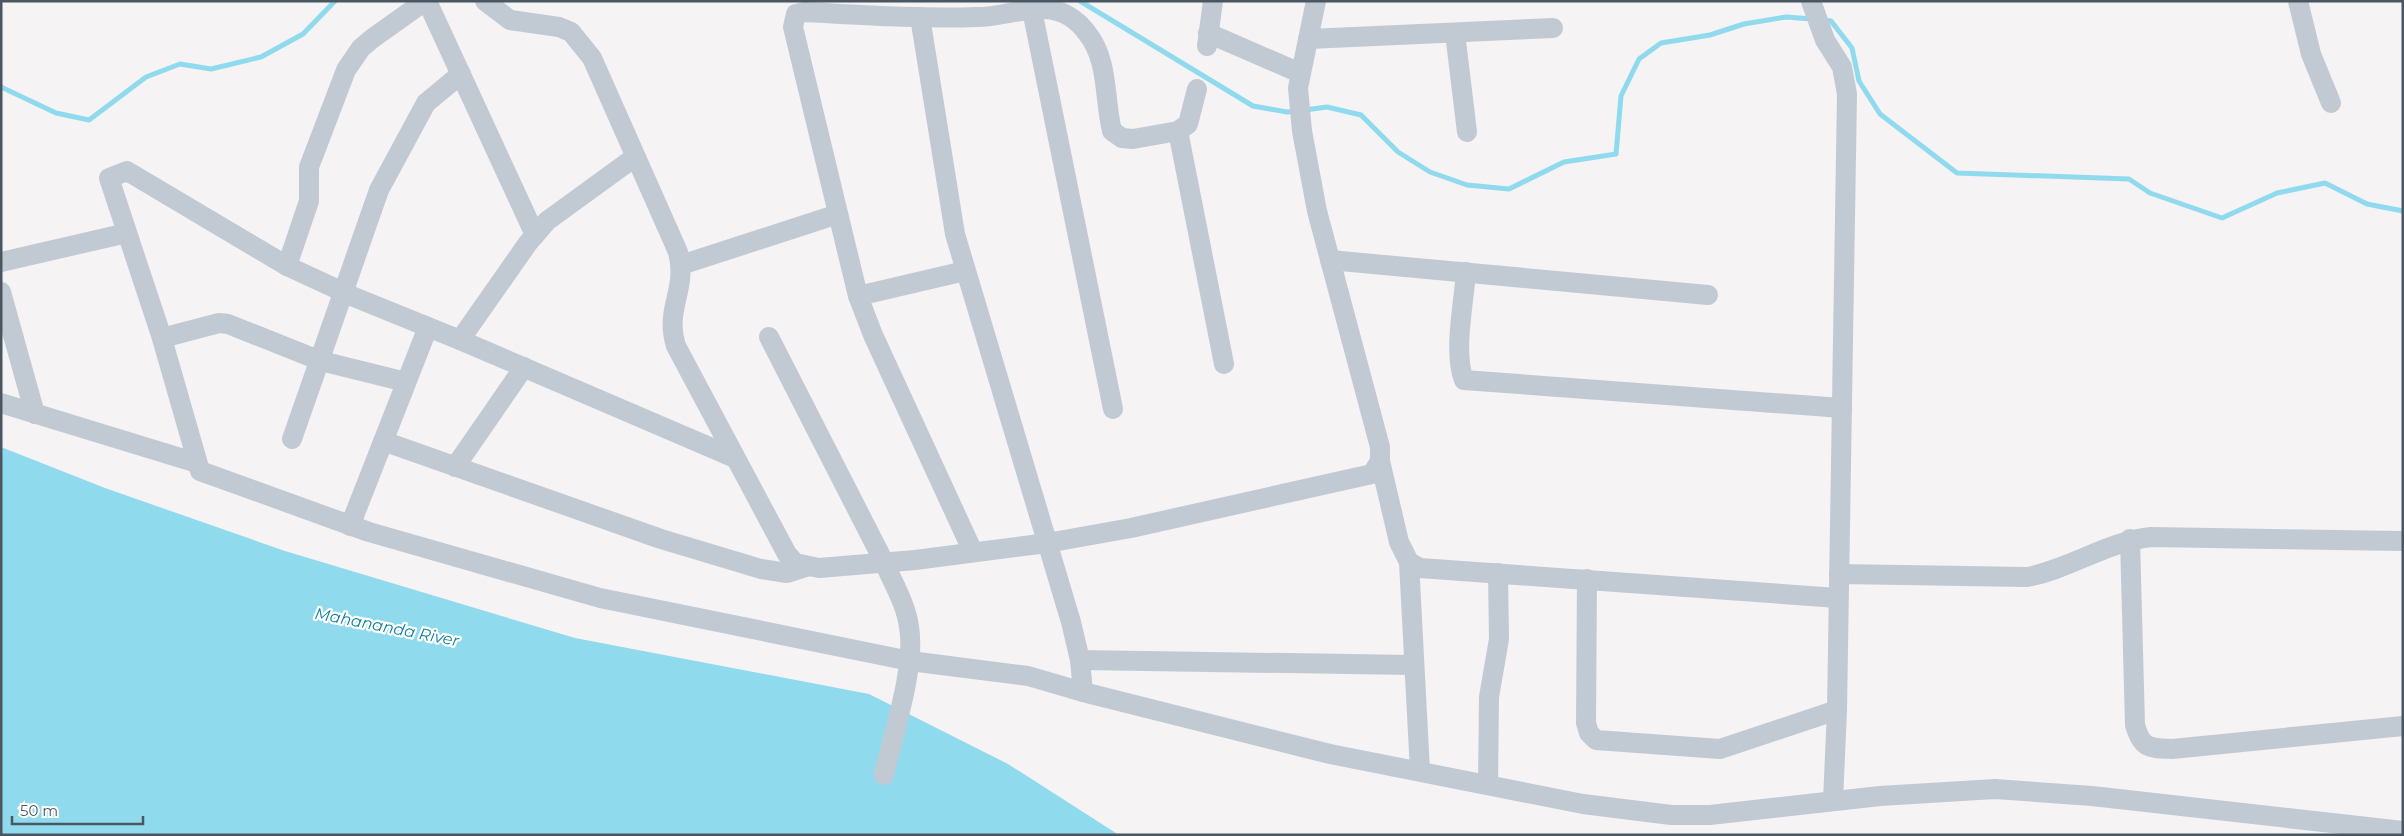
<svg xmlns="http://www.w3.org/2000/svg" width="2404" height="836" font-family="Montserrat,sans-serif">
  <rect width="100%" height="100%" fill="#f5f3f3"/>
  <polygon fill="#90daee" points="1,447 105,488 285,551 575,638 869,694 1008,764 1119,835 1,835"/>
  <g fill="none" stroke-linecap="round" stroke-linejoin="round">
    <g stroke="#90daee" stroke-width="5">
      <polyline points="1080,1 1253,106 1287,112 1297,111"/>
      <polyline points="1823,20 1831,21 1852,48 1859,81 1880,114 1957,173 2129,179 2150,193 2222,218 2277,193 2325,183 2367,204 2403,211"/>
      <polyline points="1,87 56,113 89,120 146,77 180,64 211,69 261,57 303,34 335,1"/>
      <polyline points="1305,110 1327,107 1361,115 1398,152 1430,172 1467,185 1509,189 1564,162 1616,154 1621,96 1639,59 1661,43 1710,35 1744,24 1786,17 1812,19"/>
    </g>
    <g stroke="#c1cad2" stroke-width="20">
      <polyline points="427,1 535,235"/>
      <path d="M 485,1 L 510,20 L 559,27 L 571,32 L 592,58 L 678,252 C 688,291 664,308 676,346 L 787,554 L 795,563 L 819,568 L 915,560 L 1047,543 L 1131,528 L 1372,474 L 1380,461 L 1380,447 L 1317,211 L 1302,131 L 1298,88 L 1316,1"/>
      <polyline points="1811,1 1825,40 1842,67 1847,94 1837,710 1833,801"/>
      <polyline points="2298,1 2311,54 2331,103"/>
      <polyline points="1032,10 1113,409"/>
      <polyline points="920,17 955,234 1071,622 1080,660 1083,692"/>
      <polyline points="1208,33 1300,73"/>
      <polyline points="1455,33 1467,132"/>
      <polyline points="1308,39 1553,28"/>
      <polyline points="1207,46 1213,1"/>
      <polyline points="1178,131 1224,364"/>
      <polyline points="1330,260 1708,295"/>
      <polyline points="1,262 127,233"/>
      <polyline points="681,265 838,214"/>
      <polyline points="287,266 309,201 309,167 346,70 361,48 373,38 425,1"/>
      <path d="M 1466,272 C 1464,302 1453,353 1464,380 L 1842,408"/>
      <polyline points="1,292 35,414"/>
      <polyline points="858,296 965,271"/>
      <path d="M 769,337 L 884,562 C 893,583 906,604 909,627 C 916,667 893,734 884,775"/>
      <polyline points="162,338 219,323 228,324 321,361 406,382"/>
      <polyline points="460,340 528,243 547,221 635,157"/>
      <polyline points="1,403 197,463"/>
      <polyline points="292,439 379,190 426,103 461,74"/>
      <polyline points="383,441 661,539 761,569 787,573 806,567"/>
      <polyline points="735,458 460,340 354,297 287,266 127,171 109,178 161,335 200,471 369,532 600,598 910,661 1028,676 1083,692 1330,754 1583,804 1671,815 1710,815 1880,796 1995,789 2092,796 2403,831"/>
      <polyline points="1380,461 1399,542 1409,562 1420,568 1838,598"/>
      <polyline points="455,467 524,367"/>
      <polyline points="350,526 428,327"/>
      <path d="M 2130,539 L 2135,725 C 2142,749 2149,748 2172,749 L 2403,726"/>
      <path d="M 973,552 L 873,335 L 858,296 L 793,27 L 796,14 L 805,12 C 862,15 920,19 977,17 C 1000,17 1022,8 1045,9 C 1062,10 1077,19 1087,33 C 1109,60 1104,99 1112,131 L 1122,138 L 1133,139 L 1178,131 L 1188,124 L 1197,89"/>
      <polyline points="1409,562 1420,771"/>
      <path d="M 1839,574 L 2027,577 C 2070,569 2106,542 2151,537 L 2403,541"/>
      <polyline points="1587,579 1586,723 1589,733 1596,740 1720,749 1837,710"/>
      <polyline points="1080,660 1413,665"/>
      <polyline points="1488,785 1489,697 1499,639 1498,573"/>
    </g>
  </g>
  <g text-anchor="middle" dominant-baseline="central" stroke-width="4.5" stroke-linejoin="round" paint-order="stroke">
    <g font-size="16" font-style="italic" fill="#0c7c9b" stroke="#fff">
      <text transform="translate(387 627) rotate(11)">Mahananda River</text>
    </g>
  </g>
  <rect width="2404" height="836" fill="none" stroke="#4a5661" stroke-width="5"/>
  <path d="M12 816v8h131v-8" fill="none" stroke="#4a5661" stroke-width="2.5"/>
  <text x="20" y="816" font-size="15" fill="#4a5661" stroke="#ffffff" stroke-width="4" paint-order="stroke">50 m</text>
</svg>
